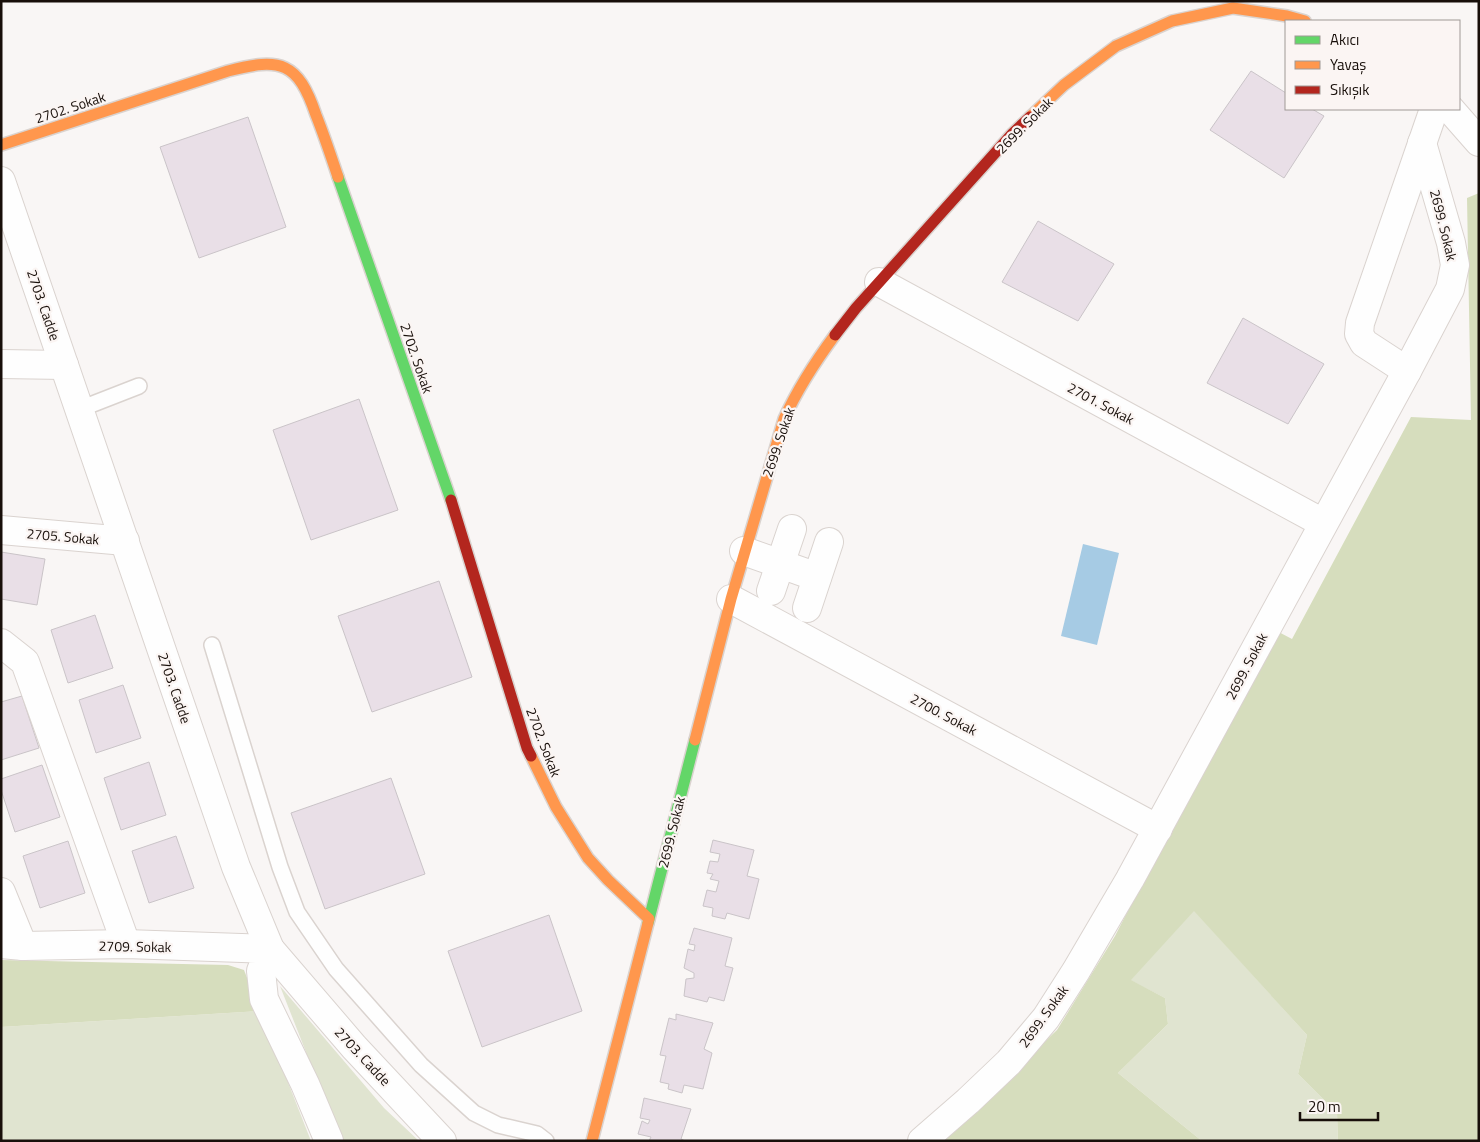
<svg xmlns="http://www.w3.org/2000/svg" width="1480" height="1142" font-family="'Titillium Web',sans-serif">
  <rect width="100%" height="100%" fill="#f9f6f5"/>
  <g fill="#e0e4d0">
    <polygon points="1194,910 1307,1035 1298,1074 1337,1113 1338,1141 1202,1141 1118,1073 1168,1024 1165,998 1130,980"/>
    <polygon points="280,986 384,1108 419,1141 341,1141"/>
    <polygon points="260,1011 311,1141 1,1141 1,1027"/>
  </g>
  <g fill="#d6ddbd">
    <polygon points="1479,193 1479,1141 1338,1141 1337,1113 1298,1074 1307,1035 1194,911 1131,980 1165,998 1168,1024 1118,1073 1202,1141 941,1141 1057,1030 1115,936 1273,629 1292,639 1411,417 1471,420 1467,198"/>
    <polygon points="1,960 228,965 244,970 260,1011 1,1027"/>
  </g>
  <polygon fill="#a6cbe4" points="1083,544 1119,553 1097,645 1061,636"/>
  <g fill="#e9dfe7" stroke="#cac4c8">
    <polygon points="1251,71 1286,93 1286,109 1312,109 1324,116 1284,178 1210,130"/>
    <polygon points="248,117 286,227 199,258 160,147"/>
    <polygon points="1038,221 1114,264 1078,321 1002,282"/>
    <polygon points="1243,318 1324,364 1288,424 1207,383"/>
    <polygon points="359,399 398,510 311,540 273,430"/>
    <polygon points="1,552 45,559 37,605 1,599"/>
    <polygon points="439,581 472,677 372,712 338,616"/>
    <polygon points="95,615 113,668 68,683 51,630"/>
    <polygon points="123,685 141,738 96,753 79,700"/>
    <polygon points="22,696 39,748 1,760 1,702"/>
    <polygon points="149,762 166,815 121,830 104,778"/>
    <polygon points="42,765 60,817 15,832 1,790 1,779"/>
    <polygon points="391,778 425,874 325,909 291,813"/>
    <polygon points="176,836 194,888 149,903 132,851"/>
    <polygon points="713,840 754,850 747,876 759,879 749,919 727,913 725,919 712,916 713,908 703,906 707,890 716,892 719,881 710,879 713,874 707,873 710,861 718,862 720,854 710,852"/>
    <polygon points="68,841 85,893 40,908 23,856"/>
    <polygon points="549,915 582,1011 482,1047 448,951"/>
    <polygon points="694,928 732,938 725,966 733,968 724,1001 709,997 707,1002 684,996 686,979 694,978 694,973 684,968 688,949 694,951 695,945 689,944"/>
    <polygon points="676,1014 713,1023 704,1049 712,1053 703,1089 684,1085 682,1093 668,1089 669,1084 660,1082 666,1056 660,1055 669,1018 676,1020"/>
    <polygon points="644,1098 691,1109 681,1139 685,1141 649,1141 651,1137 638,1134 642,1121 648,1124 650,1120 640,1118"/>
  </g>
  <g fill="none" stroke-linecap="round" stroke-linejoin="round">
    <defs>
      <g id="lane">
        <polyline points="80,409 139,386"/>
        <polyline points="212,645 280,867 297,912 336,969 421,1065 474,1113 498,1125 537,1134 546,1141"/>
      </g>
      <g id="street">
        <polyline points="1450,109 1479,142"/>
        <polyline points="1,181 236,867 270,949 354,1047 442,1141"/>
        <polyline points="879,282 1323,523"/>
        <polyline points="1,364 64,365"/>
        <polyline points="1407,371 1364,343 1359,334 1360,323 1434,109"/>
        <polyline points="1,530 125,541"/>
        <polyline points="744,551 817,577"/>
        <polyline points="771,591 792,529"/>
        <polyline points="731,599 1158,829"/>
        <polyline points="807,608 829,542"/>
        <polyline points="1,643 25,662 126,944"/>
        <polyline points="1,892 23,946"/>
        <polyline points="1,944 23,946 126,944 270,949 261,971 264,999 305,1084 329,1141"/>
        <polyline points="922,1141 968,1101 1009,1062 1046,1018 1076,971 1130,879 1407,371 1450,289 1455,265 1451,243 1422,143"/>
      </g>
      <g id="fast">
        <polyline points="338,177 451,500"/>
        <polyline points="648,923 695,740"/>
      </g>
      <g id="slow">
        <polyline points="1030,117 1064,85 1116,46 1172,21 1233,8 1287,16 1305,21"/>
        <path d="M 1,145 L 228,71 C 281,57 298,62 316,115 C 324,135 331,156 338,177"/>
        <path d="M 695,740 L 731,599 L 784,419 C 798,388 815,362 835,335"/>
        <polyline points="531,756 556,807 588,858 608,880 649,919"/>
        <polyline points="592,1141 648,923"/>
      </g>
      <g id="jam">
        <polyline points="835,335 856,308 1013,133 1030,117"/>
        <polyline points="451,500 527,748 531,756"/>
      </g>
    </defs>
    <use href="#lane" stroke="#dad3cf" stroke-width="18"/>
    <use href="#street" stroke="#dad3cf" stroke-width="30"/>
    <use href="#fast" stroke="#dad3cf" stroke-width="14"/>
    <use href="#slow" stroke="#dad3cf" stroke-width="14"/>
    <use href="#jam" stroke="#dad3cf" stroke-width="14"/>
    <use href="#lane" stroke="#fefefe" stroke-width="15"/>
    <use href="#street" stroke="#fefefe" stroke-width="28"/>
    <use href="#fast" stroke="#63d668" stroke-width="11"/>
    <use href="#slow" stroke="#ff974d" stroke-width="11"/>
    <use href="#jam" stroke="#b3261e" stroke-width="11"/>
  </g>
  <g text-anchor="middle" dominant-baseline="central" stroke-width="4.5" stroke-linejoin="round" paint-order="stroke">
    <g font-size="14" fill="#180f0a" stroke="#fbf5f3">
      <text transform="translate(70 107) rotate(-18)">2702. Sokak</text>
      <text transform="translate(1024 125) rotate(-45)">2699. Sokak</text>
      <text transform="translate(1444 225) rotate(76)">2699. Sokak</text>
      <text transform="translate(44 305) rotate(71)">2703. Cadde</text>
      <text transform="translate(417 358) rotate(71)">2702. Sokak</text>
      <text transform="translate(1101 403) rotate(28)">2701. Sokak</text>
      <text transform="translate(778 442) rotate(-71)">2699. Sokak</text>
      <text transform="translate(63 536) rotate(5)">2705. Sokak</text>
      <text transform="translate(1246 666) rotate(-62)">2699. Sokak</text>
      <text transform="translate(175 688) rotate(71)">2703. Cadde</text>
      <text transform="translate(944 714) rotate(28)">2700. Sokak</text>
      <text transform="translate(544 742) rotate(69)">2702. Sokak</text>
      <text transform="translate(671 832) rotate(-76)">2699. Sokak</text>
      <text transform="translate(135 946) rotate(1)">2709. Sokak</text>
      <text transform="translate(1043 1016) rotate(-54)">2699. Sokak</text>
      <text transform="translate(363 1056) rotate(47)">2703. Cadde</text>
    </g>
  </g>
  <rect width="1480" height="1142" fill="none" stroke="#180f0a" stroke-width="5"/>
  <rect x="1285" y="20" width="175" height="90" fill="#fbf5f3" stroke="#a09996"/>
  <rect x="1295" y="36" width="25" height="8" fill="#63d668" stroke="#a09996"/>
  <text x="1330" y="45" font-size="15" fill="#180f0a">Akıcı</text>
  <rect x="1295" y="61" width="25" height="8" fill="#ff974d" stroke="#a09996"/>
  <text x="1330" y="70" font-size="15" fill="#180f0a">Yavaş</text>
  <rect x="1295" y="86" width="25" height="8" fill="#b3261e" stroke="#a09996"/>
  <text x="1330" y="95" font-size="15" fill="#180f0a">Sıkışık</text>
  <path d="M1300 1112v8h78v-8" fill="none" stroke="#180f0a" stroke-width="2.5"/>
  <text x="1308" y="1112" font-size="15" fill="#180f0a" stroke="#fbf5f3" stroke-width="4" paint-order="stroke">20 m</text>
</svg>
